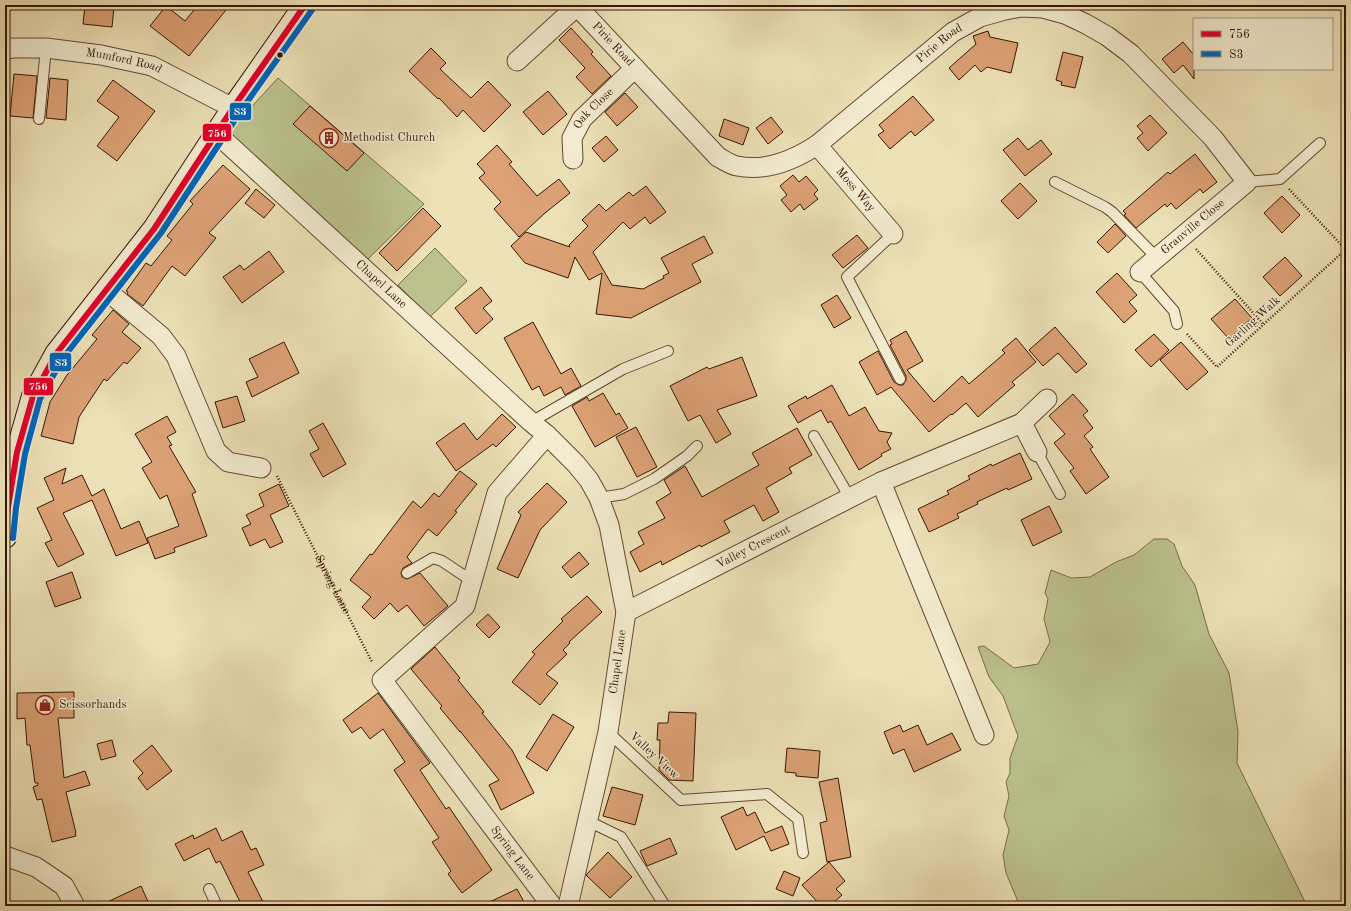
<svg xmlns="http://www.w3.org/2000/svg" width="1351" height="911" font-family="'Old Standard TT',serif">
  <rect width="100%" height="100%" fill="#ede1b7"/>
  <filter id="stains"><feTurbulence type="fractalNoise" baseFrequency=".005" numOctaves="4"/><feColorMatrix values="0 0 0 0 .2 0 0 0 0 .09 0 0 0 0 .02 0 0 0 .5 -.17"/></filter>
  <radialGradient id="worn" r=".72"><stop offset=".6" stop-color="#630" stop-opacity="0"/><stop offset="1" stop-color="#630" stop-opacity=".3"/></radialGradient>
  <g fill="#bbc28d" stroke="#786c48">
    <polygon points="278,78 424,204 367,260 225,136"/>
    <polygon points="435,248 467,281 430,317 398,285"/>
    <polygon points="1154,539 1167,539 1174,544 1182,566 1195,585 1209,634 1229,673 1238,732 1237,763 1307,906 1019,906 1019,904 1006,873 1003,855 1009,830 1004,816 1009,796 1006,782 1010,773 1010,758 1018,736 1003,696 989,677 978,647 984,646 1014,668 1038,664 1050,642 1044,619 1048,599 1045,593 1051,570 1071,578 1090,577 1116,562 1134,555"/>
  </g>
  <g fill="#dca276" stroke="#361603">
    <polygon points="85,5 114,7 112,27 83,24"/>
    <polygon points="198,5 230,5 189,56 150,26 166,6 185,21"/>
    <polygon points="571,28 593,52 591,54 611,76 592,94 576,77 585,68 559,40"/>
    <polygon points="988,31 990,37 1018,43 1011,73 987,67 981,72 975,65 959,80 949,68 976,44 973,36"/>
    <polygon points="1183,42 1194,55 1194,79 1183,65 1174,73 1162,59"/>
    <polygon points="431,48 446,63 440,69 471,98 488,81 511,105 484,132 463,110 457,117 439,98 438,99 409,71"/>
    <polygon points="1063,52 1083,57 1075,88 1061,85 1062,82 1056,80"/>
    <polygon points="14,74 37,76 33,118 10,116"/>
    <polygon points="50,78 68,80 66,120 46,118"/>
    <polygon points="113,80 155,111 117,161 97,146 119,117 97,101"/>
    <polygon points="548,91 567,114 543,135 523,112"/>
    <polygon points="625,93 638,107 617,126 605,112"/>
    <polygon points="913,96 934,120 915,136 911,131 890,149 878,135 884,131 879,125"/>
    <polygon points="310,106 364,153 347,171 293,124"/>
    <polygon points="1150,115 1167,133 1148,151 1137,138 1143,133 1137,126"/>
    <polygon points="771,117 783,132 768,144 756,128"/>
    <polygon points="724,119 749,128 743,145 719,136"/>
    <polygon points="606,136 618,150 604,162 592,148"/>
    <polygon points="1018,138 1028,150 1041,140 1052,154 1025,176 1003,150"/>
    <polygon points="497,145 512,162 509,164 537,196 559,179 570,193 545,213 519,237 494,209 501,202 479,178 485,173 477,164"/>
    <polygon points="1195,154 1217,182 1203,193 1200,189 1176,209 1171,203 1167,207 1165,204 1136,228 1124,215 1126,214 1123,211 1168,172 1170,174"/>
    <polygon points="223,165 250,189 209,233 216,238 185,276 172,266 143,306 127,294 128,292 126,291 146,263 151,266 172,240 167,236 193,204 190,201"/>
    <polygon points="793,175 799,182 806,176 818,190 814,194 818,199 804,210 800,204 791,212 781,200 787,195 780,186"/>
    <polygon points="1020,183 1037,201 1018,219 1001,201"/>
    <polygon points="646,186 666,212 650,224 645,217 630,229 623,222 593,252 612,285 643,289 664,278 663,276 669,273 661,258 704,236 713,253 692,264 701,282 631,318 596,314 602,273 589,280 575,257 568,278 525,263 511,246 526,232 570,247 569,245 588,226 582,220 599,204 606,211 629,192 633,196"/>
    <polygon points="256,189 275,205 264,218 245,203"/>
    <polygon points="1282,196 1300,215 1282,233 1264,213"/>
    <polygon points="423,208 441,226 397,271 379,253"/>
    <polygon points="1115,224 1126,236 1108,253 1097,242"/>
    <polygon points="857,235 868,248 843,268 832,255"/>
    <polygon points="269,251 284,272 242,303 223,277 240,265 244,270"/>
    <polygon points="1285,257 1302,276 1280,296 1263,277"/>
    <polygon points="1117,273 1137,295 1129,302 1137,311 1124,323 1096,292"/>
    <polygon points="481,287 492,301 483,308 493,319 476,334 455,308"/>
    <polygon points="837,295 851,318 834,328 821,305"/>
    <polygon points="1235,299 1252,318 1229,339 1211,319"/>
    <polygon points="113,310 129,324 122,332 141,348 127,364 124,362 107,381 104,379 79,417 73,444 41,436 50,402 67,375 97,339 92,335"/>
    <polygon points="533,322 561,374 571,368 581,386 565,395 561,387 544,396 539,386 532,390 504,338"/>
    <polygon points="1055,327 1087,364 1076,373 1058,353 1043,366 1029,350"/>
    <polygon points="906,331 923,361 907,370 934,402 962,376 969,384 1005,353 1002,350 1016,338 1036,362 1012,382 1015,385 978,417 966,403 952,415 951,414 929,432 891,387 877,395 859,362 878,351 894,382 899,385 903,385 906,380 906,376 890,345 892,344 890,340"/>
    <polygon points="1154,334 1169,350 1151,367 1135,350"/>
    <polygon points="284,342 299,373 252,397 246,382 258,377 249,359"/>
    <polygon points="1181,342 1208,372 1187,390 1160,360"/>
    <polygon points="742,357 757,396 717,410 731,434 716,443 700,415 688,421 670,386 707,367 709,369"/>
    <polygon points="832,385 849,416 865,407 879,431 892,433 887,442 891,449 881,454 882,456 859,470 831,421 828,423 821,410 798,423 788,406 806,396 807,399"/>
    <polygon points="603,393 616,415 619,413 628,428 595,447 572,406 587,397 589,401"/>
    <polygon points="1073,394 1088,411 1083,415 1093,428 1084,436 1093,447 1090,449 1109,477 1086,494 1070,471 1074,468 1054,443 1065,434 1049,416"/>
    <polygon points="237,396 245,421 223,428 215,402"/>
    <polygon points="502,414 516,427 496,447 493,444 456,471 436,443 464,423 477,440"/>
    <polygon points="167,416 176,432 167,437 172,445 169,446 196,492 192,494 207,536 174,548 175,552 155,559 147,538 179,526 167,495 160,499 142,468 152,462 135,434"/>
    <polygon points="323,423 346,464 323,477 310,454 319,449 309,431"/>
    <polygon points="636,427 657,467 637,477 616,437"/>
    <polygon points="797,428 812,455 789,468 792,473 766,488 779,512 763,521 754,505 724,521 730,532 701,547 700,545 662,565 661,561 640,572 630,552 644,544 638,532 665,518 656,502 671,493 664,480 685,466 702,497 759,465 752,453"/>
    <polygon points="1020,453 1032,479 1008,490 1007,488 977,502 978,504 957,514 959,518 929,532 918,509 949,494 947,491 970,479 968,476 991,464 992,466"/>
    <polygon points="66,468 62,484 82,475 92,496 104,489 121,529 139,521 148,543 116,556 92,500 63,513 84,554 58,567 45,543 52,540 37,508 54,500 44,478"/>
    <polygon points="460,471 477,484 455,511 457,512 437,536 428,529 407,557 412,563 403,568 401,573 402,577 407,579 420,573 448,606 424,626 407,605 398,612 390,603 374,619 362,607 371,597 350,580 370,554 372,555 413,501 421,508 434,493 439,497"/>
    <polygon points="547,483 567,502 540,530 518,578 497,569 521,515 518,512"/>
    <polygon points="279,484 289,506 270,515 283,542 270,548 265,539 250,546 242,528 251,524 246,515 264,506 259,494"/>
    <polygon points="1049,506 1062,532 1033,546 1021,520"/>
    <polygon points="579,552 589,564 571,578 562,567"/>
    <polygon points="72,572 81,598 55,607 46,582"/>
    <polygon points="587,596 602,612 569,642 570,643 563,650 567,654 546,674 558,683 540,705 512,682 535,654 532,652 563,621 561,619"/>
    <polygon points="488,614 500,627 489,638 476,625"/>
    <polygon points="435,647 460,678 458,680 484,712 482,713 512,750 534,793 501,810 489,785 499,780 460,731 460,732 440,708 442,706 411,669"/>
    <polygon points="74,692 74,718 58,718 64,778 85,771 90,785 66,792 76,833 75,834 76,836 52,842 42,799 37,800 33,787 38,785 38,783 35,783 30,745 27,745 25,718 17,719 17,693"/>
    <polygon points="378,693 430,763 420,770 446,809 449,807 492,870 462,893 448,874 451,871 432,842 439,838 394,770 405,762 383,729 370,739 361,727 352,733 343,720"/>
    <polygon points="669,712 696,713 693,781 669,780 659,770 660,740 657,740 658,723 668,723"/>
    <polygon points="553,714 574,727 547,771 526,757"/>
    <polygon points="900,725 903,732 918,725 927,745 952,733 961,750 914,772 904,749 893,754 884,732"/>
    <polygon points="112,740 116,756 101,760 97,744"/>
    <polygon points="152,745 172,771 147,790 138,778 143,773 133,761"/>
    <polygon points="787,748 820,751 818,778 796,776 796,773 785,772"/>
    <polygon points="838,778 851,857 827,862 820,823 827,821 819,782"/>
    <polygon points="612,787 643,795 635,825 603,816"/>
    <polygon points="743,807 747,816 755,812 765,833 782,826 789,844 771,851 764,836 736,850 721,817"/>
    <polygon points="216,828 222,841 242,831 251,850 256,848 264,865 248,872 265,906 242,906 220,861 216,863 209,848 184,861 175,844 193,835 194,839"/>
    <polygon points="670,838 677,854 647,866 640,851"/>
    <polygon points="608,852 632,877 610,898 586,875"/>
    <polygon points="829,862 845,881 836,889 842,895 830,906 821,906 802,885"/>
    <polygon points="784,871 800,878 793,896 776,889"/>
    <polygon points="141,886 150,906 99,906"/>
    <polygon points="517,889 524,902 516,906 481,906"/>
  </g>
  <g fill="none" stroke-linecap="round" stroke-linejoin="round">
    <defs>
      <g id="lane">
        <polyline points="39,119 46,48"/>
        <polyline points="1055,182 1105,207 1112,212 1157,258"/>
        <polyline points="1247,182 1280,179 1320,143"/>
        <polyline points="893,234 847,277 900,379"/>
        <polyline points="1140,272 1174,311 1177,324"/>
        <polyline points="531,422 623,369 668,351"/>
        <polyline points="814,436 850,498"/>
        <polyline points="1037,452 1060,494"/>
        <polyline points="599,498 624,494 654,479 687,456 697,446"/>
        <polyline points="407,573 433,558 442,561 472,581"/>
        <polyline points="608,732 681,800 767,794 798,819 803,853"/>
        <polyline points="588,821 621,837 665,906"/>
        <polyline points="209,889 217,906"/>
      </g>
      <g id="street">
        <path id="s2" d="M 576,5 L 718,157 C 724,160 731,165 737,166 C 766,172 794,160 817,145 L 953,32 L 980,17 L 1005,10 L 1021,7 L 1043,8 L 1065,14 L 1086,24 L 1107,36 L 1131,54 L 1213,138 L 1247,182 L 1140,272"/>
        <path id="s3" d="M 5,49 L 14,48 L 46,48 L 101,55 L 152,66 L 233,108"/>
        <polyline points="517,61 577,6"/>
        <path id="s4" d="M 216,133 L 531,422 L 547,435 L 576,464 L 589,480 L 599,498 L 609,525 L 626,612 L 608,732 L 568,906"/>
        <path id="s5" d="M 817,145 L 893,234"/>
        <path id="s6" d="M 573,159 L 572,138 L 582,119 L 635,68"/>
        <polyline points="106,290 161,336 176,356 216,451 228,462 261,468"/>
        <polyline points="1022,423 1037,452"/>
        <path id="s7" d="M 547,435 L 497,493 L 465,606 L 382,680 L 552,906"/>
        <polyline points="881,482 984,735"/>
        <path id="s8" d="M 626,612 L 881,482 L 1022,423 L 1047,399"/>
        <polyline points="5,856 36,867 64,886 75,906"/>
      </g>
      <polyline id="secondary" points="5,537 8,507 17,452 33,396 56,354 154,229 233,108 305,5"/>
    </defs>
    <use href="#lane" stroke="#644930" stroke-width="12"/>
    <use href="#street" stroke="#644930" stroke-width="21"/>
    <use href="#secondary" stroke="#361603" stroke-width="24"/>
    <g stroke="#361603" stroke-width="2.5" stroke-dasharray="1 2" stroke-linecap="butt">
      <polyline points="1289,189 1346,250"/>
      <polyline points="1196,249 1264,325"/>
      <polyline points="1187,334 1217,367 1345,250"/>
      <path id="s1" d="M 277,476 L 324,569 L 372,662"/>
    </g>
    <use href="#lane" stroke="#f3ecd0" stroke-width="10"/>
    <use href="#street" stroke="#f3ecd0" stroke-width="19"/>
    <use href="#secondary" stroke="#f3ecd0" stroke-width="22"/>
    <defs>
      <polyline id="bus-1" points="5,537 8,507 17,452 33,396 56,354 154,229 233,108 305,5"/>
      <polyline id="bus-2" points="13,538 16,508 25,454 40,399 63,358 161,233 240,112 312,10"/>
    </defs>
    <use href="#bus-1" stroke="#f3ecd0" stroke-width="9"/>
    <use href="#bus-2" stroke="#f3ecd0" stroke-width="9"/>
    <use href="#bus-1" stroke="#e4002b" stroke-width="6"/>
    <use href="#bus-2" stroke="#0065bd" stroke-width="6"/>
  </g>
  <defs>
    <symbol id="building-ring" viewBox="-11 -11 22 22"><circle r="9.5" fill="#f3ecd0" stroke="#8f2418" stroke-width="1.5"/><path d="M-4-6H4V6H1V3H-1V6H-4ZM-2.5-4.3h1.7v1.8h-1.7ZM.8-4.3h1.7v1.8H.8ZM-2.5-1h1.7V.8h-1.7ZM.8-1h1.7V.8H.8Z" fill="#8f2418"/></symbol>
    <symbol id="shop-ring" viewBox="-11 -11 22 22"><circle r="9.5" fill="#f3ecd0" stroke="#8f2418" stroke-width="1.5"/><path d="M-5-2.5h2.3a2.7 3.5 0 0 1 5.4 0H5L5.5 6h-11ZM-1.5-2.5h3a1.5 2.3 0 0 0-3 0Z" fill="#8f2418"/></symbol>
  </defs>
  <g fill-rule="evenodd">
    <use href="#building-ring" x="318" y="127" width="22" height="22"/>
    <use href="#shop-ring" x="34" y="694" width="22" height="22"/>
  </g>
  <circle fill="#361603" stroke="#f3ecd0" stroke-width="1.5" cx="280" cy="55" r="3.5"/>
  <g text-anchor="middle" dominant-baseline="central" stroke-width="3" stroke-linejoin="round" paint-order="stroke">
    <g font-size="12" fill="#361603" stroke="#f3ecd0">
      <text stroke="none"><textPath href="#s2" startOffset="54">Pirie Road</textPath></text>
      <text stroke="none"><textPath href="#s2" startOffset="473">Pirie Road</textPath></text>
      <text stroke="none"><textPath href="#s3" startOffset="120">Mumford Road</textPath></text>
      <text stroke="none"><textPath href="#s6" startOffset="58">Oak Close</textPath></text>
      <text stroke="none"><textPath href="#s5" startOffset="59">Moss Way</textPath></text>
      <text transform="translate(1193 227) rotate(-40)">Granville Close</text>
      <text stroke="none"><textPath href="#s4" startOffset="224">Chapel Lane</textPath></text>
      <text transform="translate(1253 322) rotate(-42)">Garling Walk</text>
      <text stroke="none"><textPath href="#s8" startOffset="143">Valley Crescent</textPath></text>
      <text stroke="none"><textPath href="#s1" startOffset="122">Spring Lane</textPath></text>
      <text transform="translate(618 662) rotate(-82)">Chapel Lane</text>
      <text transform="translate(654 756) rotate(43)">Valley View</text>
      <text stroke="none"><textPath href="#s7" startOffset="522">Spring Lane</textPath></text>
    </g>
    <g font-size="12" fill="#361603" stroke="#f3ecd0" text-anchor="start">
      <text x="343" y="138">Methodist Church</text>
      <text x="59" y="705">Scissorhands</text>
    </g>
  </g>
  <g stroke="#f3ecd0" stroke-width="1.5">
    <rect x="229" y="102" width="23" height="19" rx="4" fill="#0065bd"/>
    <rect x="202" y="123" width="30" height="19" rx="4" fill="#e4002b"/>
    <rect x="49" y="352" width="23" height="20" rx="4" fill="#0065bd"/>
    <rect x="23" y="377" width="31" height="19" rx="4" fill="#e4002b"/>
  </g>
  <g font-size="11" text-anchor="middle" font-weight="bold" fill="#fff">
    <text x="240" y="115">S3</text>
    <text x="217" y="137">756</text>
    <text x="61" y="366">S3</text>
    <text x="38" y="390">756</text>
  </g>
  <rect width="1351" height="911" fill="none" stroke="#ede1b7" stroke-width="20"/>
  <rect x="6" y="6" width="1339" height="899" fill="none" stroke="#361603" stroke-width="2"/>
  <rect x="10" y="10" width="1331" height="891" fill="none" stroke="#361603"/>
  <rect x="1193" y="18" width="140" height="52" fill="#f3ecd0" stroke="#a7967e"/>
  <rect x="1201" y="31" width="20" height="6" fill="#e4002b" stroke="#a7967e"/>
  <text x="1229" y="38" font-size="12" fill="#361603">756</text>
  <rect x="1201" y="51" width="20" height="6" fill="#0065bd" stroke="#a7967e"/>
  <text x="1229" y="58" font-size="12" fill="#361603">S3</text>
  <rect width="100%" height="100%" filter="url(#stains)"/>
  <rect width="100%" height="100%" fill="url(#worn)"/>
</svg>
